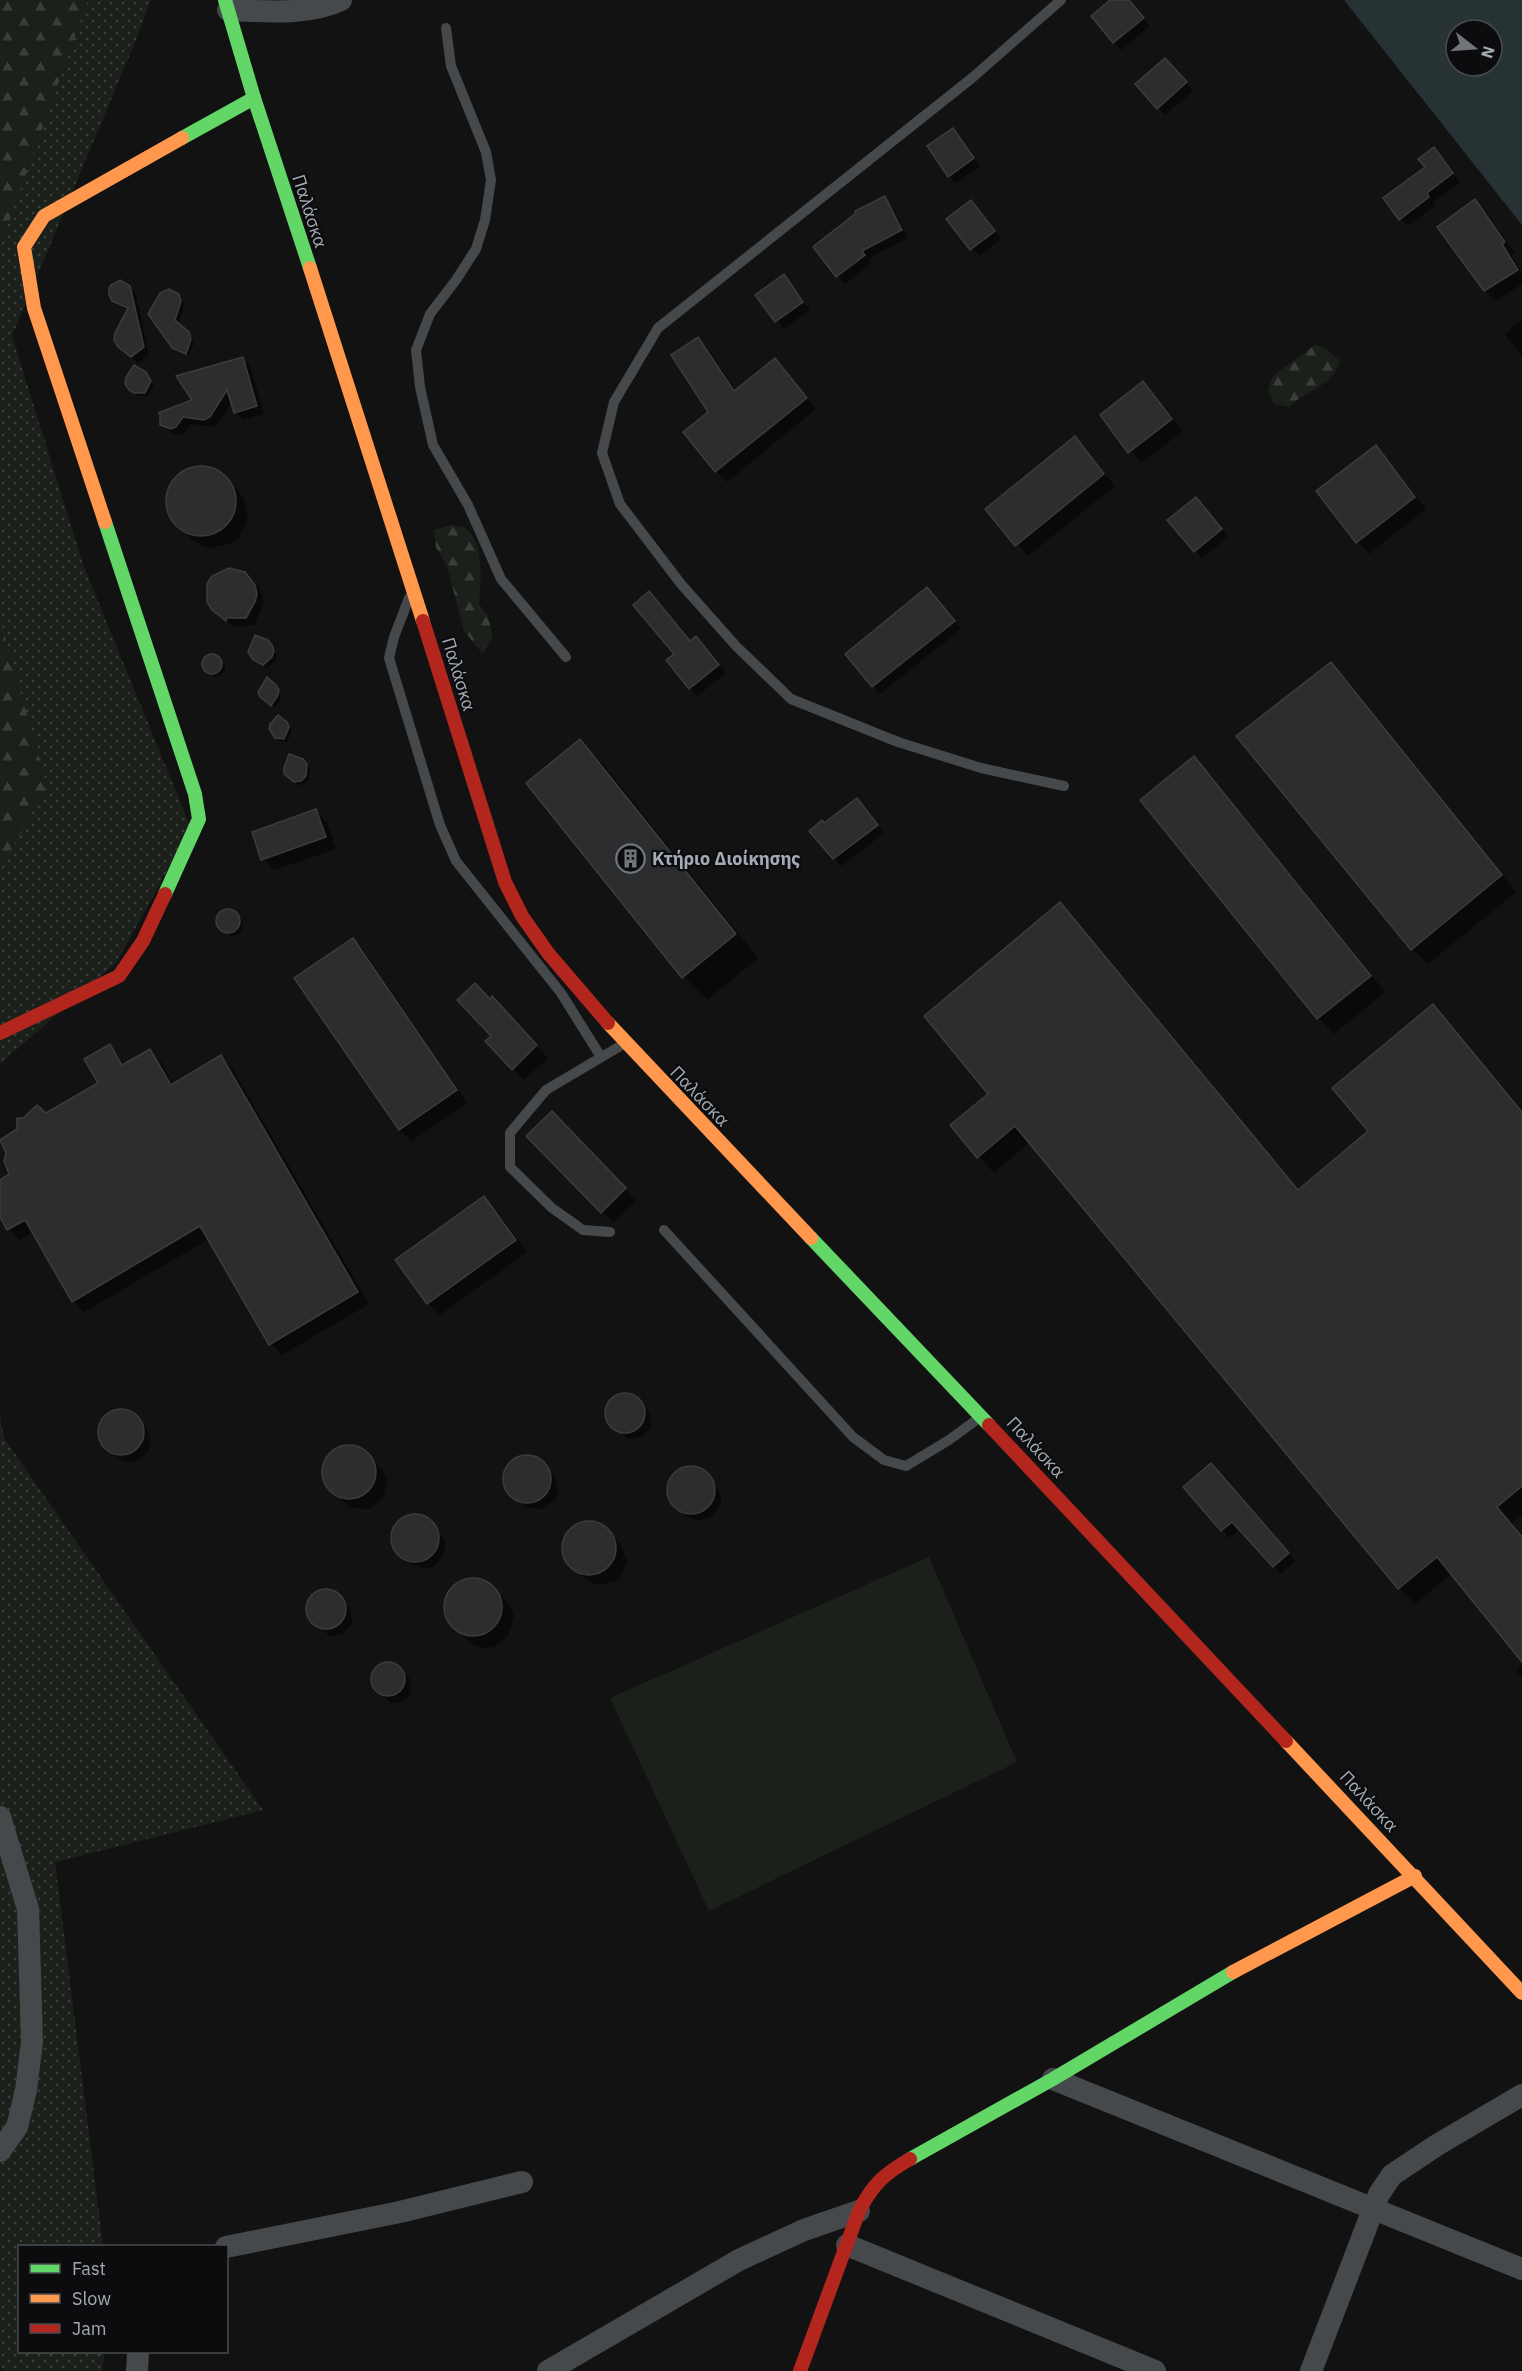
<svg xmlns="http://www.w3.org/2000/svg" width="1522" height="2371" font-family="'IBM Plex Sans',sans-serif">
  <defs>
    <pattern id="grass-dots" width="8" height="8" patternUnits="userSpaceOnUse" patternTransform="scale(1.5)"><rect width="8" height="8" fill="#1b201a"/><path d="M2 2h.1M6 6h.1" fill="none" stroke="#393e39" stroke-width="1.8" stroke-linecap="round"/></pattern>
    <pattern id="forest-firs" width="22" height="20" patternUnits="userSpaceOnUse" patternTransform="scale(1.5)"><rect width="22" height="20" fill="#1b201a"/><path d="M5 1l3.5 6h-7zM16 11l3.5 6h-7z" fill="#393e39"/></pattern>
  </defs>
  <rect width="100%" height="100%" fill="#121212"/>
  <g fill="url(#grass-dots)">
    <polygon points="0,0 151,0 138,35 12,336 84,567 191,828 116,963 0,1064"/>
    <polygon points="0,1414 4,1438 263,1810 55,1862 103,2246 20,2246 20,2352 105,2352 102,2371 5,2371 0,2366"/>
  </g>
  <g fill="url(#forest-firs)">
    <polygon points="0,0 88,0 0,247"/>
    <path d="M 1315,345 L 1324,347 L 1340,361 C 1334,386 1306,390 1289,407 L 1274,404 L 1268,390 L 1273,376 Z"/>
    <path d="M 451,525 C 455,526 462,526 465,528 C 485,541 481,585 479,604 L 488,616 L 493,638 L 482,653 L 464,631 L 447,566 L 436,548 L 434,530 Z"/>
    <polygon points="0,619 47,786 0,870"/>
  </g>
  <polygon fill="#1b201a" points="929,1557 1017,1762 709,1911 610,1698"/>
  <path fill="#273235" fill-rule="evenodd" d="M 1344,0 L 1522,0 L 1522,225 ZM 1456,30 L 1492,30 L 1492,66 L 1456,66 Z"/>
  <g fill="#0007">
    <polygon points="1113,0 1128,0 1150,26 1121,50 1093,17"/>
    <polygon points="1172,67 1193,91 1165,115 1158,108"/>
    <polygon points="953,130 980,166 956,183 949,176"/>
    <polygon points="1434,149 1460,182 1433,202 1436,205 1408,226 1401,219"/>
    <polygon points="884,198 892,205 908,238 868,259 871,263 845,284 815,247"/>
    <polygon points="1475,201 1486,212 1515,253 1511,255 1522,272 1522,284 1496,301 1485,290"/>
    <polygon points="978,209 1001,239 979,256 972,249"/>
    <polygon points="783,276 810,310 784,329 758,295"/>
    <polygon points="129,287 136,294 149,354 138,363 119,346 128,311 113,300"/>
    <polygon points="165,291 174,291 182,299 184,305 178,325 192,337 194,343 189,356 173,347"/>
    <polygon points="1522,320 1522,356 1504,334"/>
    <polygon points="698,339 709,350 736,391 774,360 816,409 727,482 716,471"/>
    <polygon points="243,359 250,366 264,414 243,420 235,412 232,402 217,425 213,427 191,424 184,434 180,436 170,432 162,424 194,400"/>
    <polygon points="145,374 154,386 148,396 139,396 130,389"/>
    <polygon points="1143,383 1183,431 1141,463 1102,415"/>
    <polygon points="1074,438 1115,486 1028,556 987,509"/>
    <polygon points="1375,447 1387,459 1426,509 1369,554 1358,542 1318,491"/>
    <polygon points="207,468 225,477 237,490 244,498 248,518 239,537 231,543 210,548 200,545 191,539 172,518 168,508 167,497 177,478 186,471"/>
    <polygon points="1203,506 1228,537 1202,558 1195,551"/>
    <polygon points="237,570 259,587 264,602 254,625 233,627 213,609 213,577 220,572"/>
    <polygon points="935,597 961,629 880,694 873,686"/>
    <polygon points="696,638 726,673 697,696 690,688 690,643"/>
    <polygon points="271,645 277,656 275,661 267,668 254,659"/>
    <polygon points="211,655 225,665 225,671 217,677 213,676 203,665 207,657"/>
    <polygon points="1331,664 1346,679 1516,892 1428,964 1412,949 1239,737"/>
    <polygon points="267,680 279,690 281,699 275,708 261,696 261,687"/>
    <polygon points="286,723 292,731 287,742 280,741 276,737"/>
    <polygon points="579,741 603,764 758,958 707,1000 684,977"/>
    <polygon points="1194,758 1210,774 1385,992 1334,1034 1318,1018 1142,801"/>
    <polygon points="302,761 310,769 309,780 305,784 298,785 289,778 285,768"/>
    <polygon points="857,800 884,833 841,866 834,858"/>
    <polygon points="316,811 327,823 336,849 274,870 263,859"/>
    <polygon points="1060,904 1075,920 1299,1191 1370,1131 1433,1006 1448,1021 1522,1110 1522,1514 1512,1523 1522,1536 1522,1659 1452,1573 1415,1604 1399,1588 1030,1142 994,1173 952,1126 990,1094"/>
    <polygon points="224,911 235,912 242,920 242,931 237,935 231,936 225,933 218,925 220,914"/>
    <polygon points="353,940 364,951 467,1103 411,1141 400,1130 297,978"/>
    <polygon points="490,1001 503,1010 548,1058 524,1080 513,1069 493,1037"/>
    <polygon points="109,1046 126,1065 150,1051 161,1062 174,1085 220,1057 232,1068 369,1304 282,1355 271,1344 209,1239 84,1312 73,1301 33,1232 20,1240 9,1229 0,1214 0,1181 11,1175 46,1115 100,1083"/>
    <polygon points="552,1113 636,1201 613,1223 528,1136"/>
    <polygon points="484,1198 496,1210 527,1252 440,1315 428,1303"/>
    <polygon points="624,1394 631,1395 650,1413 651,1427 642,1437 629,1439 609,1424 606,1416 606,1408 610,1401 616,1396"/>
    <polygon points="118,1411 133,1415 147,1428 151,1444 147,1453 141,1459 132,1462 123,1461 115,1456 107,1448 100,1434 104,1419"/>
    <polygon points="348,1447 358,1448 366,1453 384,1472 387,1481 383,1499 369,1509 352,1508 345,1503 332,1491 324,1476 327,1459 340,1448"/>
    <polygon points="529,1457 542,1463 555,1477 558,1492 555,1499 542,1509 527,1508 507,1488 506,1472 516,1460"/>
    <polygon points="692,1468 706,1474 714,1482 721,1496 721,1503 713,1516 698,1521 683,1514 675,1506 668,1491 673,1476 686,1469"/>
    <polygon points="1218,1473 1295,1561 1281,1574 1240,1529 1229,1538 1185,1487"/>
    <polygon points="417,1515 430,1521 438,1529 445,1543 445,1550 437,1564 430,1568 422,1568 407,1562 399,1554 392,1539 398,1523 403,1519"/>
    <polygon points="585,1522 594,1523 609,1532 621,1544 627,1561 621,1577 614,1582 597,1585 582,1576 570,1564 564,1548 565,1539 577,1525"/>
    <polygon points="469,1580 479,1580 488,1583 507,1602 512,1610 514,1618 508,1636 494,1647 484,1648 474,1645 466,1639 453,1627 445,1608 447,1598 452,1590 459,1583"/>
    <polygon points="325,1590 332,1591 351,1609 352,1624 343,1634 330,1636 311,1620 307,1613 308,1605 311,1598 317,1593"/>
    <polygon points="384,1664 396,1666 410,1679 411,1693 406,1700 399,1703 391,1703 376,1690 372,1683 374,1671"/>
    <polygon points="1522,1665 1522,1678 1516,1670"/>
  </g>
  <g fill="#2c2d2e" stroke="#3a3d3e" stroke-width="1.5">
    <polygon points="1110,0 1129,0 1144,18 1113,43 1091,16"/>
    <polygon points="1165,58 1187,82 1157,109 1135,84"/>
    <polygon points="953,128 974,158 948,177 927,146"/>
    <polygon points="1434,147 1453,173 1427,193 1429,197 1399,220 1383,198 1425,167 1418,159"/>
    <polygon points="885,196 902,230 862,251 865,255 836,277 813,247 856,213 855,211"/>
    <polygon points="1475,199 1505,242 1502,244 1518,270 1484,291 1437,227"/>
    <polygon points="971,200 995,231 970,250 946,219"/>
    <polygon points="784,274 803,302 775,322 755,295"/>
    <polygon points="120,280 130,286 144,347 131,357 118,347 114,340 115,333 128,308 112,301 109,295 109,289 111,285"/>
    <polygon points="169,289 179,294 181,301 175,320 189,332 191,339 186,354 172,348 148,314 160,293"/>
    <polygon points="698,337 734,391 775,358 807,398 715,472 683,432 708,412 671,355"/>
    <polygon points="243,357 257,406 234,413 227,390 210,417 204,420 183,417 176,427 171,429 160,425 160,413 158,413 192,400 176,376"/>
    <polygon points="134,365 146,372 151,381 145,393 134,393 129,390 125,384 126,377"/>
    <polygon points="1143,381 1172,419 1128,453 1100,415"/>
    <polygon points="1075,436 1104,474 1015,546 985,509"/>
    <polygon points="1376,445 1415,497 1356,543 1316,491"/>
    <circle cx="201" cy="501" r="35"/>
    <polygon points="1196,497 1222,529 1194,552 1167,520"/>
    <polygon points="229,568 245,572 255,585 257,594 255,602 246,618 226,618 226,621 212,610 207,602 207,584 212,576"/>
    <polygon points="927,587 955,621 872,687 845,654"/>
    <polygon points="649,591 690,641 696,636 719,665 689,689 666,660 674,654 633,605"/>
    <polygon points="255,635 268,640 272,645 274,651 272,657 263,665 253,660 248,652"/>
    <circle cx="212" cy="664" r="10"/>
    <polygon points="1331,662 1502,875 1411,950 1236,736"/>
    <polygon points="267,677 276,685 279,690 278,695 271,706 260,697 258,692"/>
    <polygon points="278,715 287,722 289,727 284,739 275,738 269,729 270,724"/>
    <polygon points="580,739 736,934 682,978 526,783"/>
    <polygon points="289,754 303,759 307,764 306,776 301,781 294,782 284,774 284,768"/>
    <polygon points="1194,756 1371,976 1317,1019 1140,800"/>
    <polygon points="857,798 878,825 833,859 809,831 822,820 824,823"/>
    <polygon points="316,809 326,837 261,860 252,832"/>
    <polygon points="1060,902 1298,1190 1368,1131 1332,1088 1433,1004 1522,1112 1522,1486 1497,1507 1522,1537 1522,1662 1437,1557 1398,1589 1015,1126 977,1158 950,1125 988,1094 924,1016"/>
    <circle cx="228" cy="921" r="12"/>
    <polygon points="353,938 457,1090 399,1130 294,978"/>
    <polygon points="475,983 490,999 492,996 537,1045 512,1070 485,1041 491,1036 457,1000"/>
    <polygon points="110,1044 122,1065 150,1049 171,1085 221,1055 358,1292 269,1345 200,1226 72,1302 25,1220 7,1230 0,1217 0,1180 9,1174 4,1161 6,1153 0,1140 17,1129 17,1118 23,1118 37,1105 46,1113 98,1083 84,1059"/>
    <polygon points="552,1111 626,1188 601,1213 526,1136"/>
    <polygon points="484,1196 516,1240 427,1304 395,1260"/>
    <circle cx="625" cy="1413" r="20"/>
    <circle cx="121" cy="1432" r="23"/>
    <circle cx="349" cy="1472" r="27"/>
    <circle cx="527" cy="1479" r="24"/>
    <polygon points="1211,1463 1289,1553 1273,1567 1232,1522 1221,1531 1183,1487"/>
    <circle cx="691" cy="1490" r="24"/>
    <circle cx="415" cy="1538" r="24"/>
    <circle cx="589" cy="1548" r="27"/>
    <circle cx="473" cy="1607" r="29"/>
    <circle cx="326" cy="1609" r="20"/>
    <circle cx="388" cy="1679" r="17"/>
  </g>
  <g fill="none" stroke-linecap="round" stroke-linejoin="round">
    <g stroke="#46494b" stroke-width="10">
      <polyline points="1061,0 972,78 658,328 614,402 602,453 620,504 681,584 736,646 791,699 898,742 981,768 1064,786"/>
      <polyline points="446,28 451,66 486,152 491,180 485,220 476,249 456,280 430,314 416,350 420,387 433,445 468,505 501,579 566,657"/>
      <polyline points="409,598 394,637 389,658 440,825 456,861 561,993 601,1057"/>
      <polyline points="664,1230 853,1437 884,1460 906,1466 949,1440 979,1418"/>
      <polyline points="610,1232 583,1230 552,1208 510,1167 510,1133 546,1090 622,1045"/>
    </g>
    <g stroke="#46494b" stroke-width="22">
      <path d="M 228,10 C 265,11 307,16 341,0"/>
      <polyline points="0,1817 28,1909 32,2042 26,2090 17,2127 0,2151"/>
      <polyline points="1053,2079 1522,2269"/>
      <polyline points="847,2245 1155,2371"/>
      <polyline points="226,2247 400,2212 522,2182"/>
      <polyline points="137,2371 138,2352"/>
      <polyline points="548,2371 739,2260 804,2230 859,2211"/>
      <polyline points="1311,2371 1379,2194 1392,2175 1437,2145 1522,2095"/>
    </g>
    <g stroke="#63d668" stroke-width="14">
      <polyline points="225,0 254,98 310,268"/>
      <polyline points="182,138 254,98"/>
      <polyline points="105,522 195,794 199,819 165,894"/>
      <polyline points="811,1238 989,1425"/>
      <polyline points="910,2159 1053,2079 1233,1972"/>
    </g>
    <g stroke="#ff974d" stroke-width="14">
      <polyline points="310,268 423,621"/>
      <polyline points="105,522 34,308 24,247 44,216 182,138"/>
      <polyline points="608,1023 811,1238"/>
      <polyline points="1286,1741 1522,1993"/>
      <polyline points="1233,1972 1415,1876"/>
    </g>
    <g stroke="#b3261e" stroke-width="14">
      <polyline points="423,621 505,882 522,916 548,953 608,1023"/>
      <polyline points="0,1033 119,976 143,941 165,894"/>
      <polyline points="989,1425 1286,1741"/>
      <path d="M 800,2371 L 859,2211 C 873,2184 884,2174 910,2159"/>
    </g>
  </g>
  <defs>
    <symbol id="building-ring" viewBox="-11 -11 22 22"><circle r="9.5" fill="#0c0c0e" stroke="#70757b" stroke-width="1.5"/><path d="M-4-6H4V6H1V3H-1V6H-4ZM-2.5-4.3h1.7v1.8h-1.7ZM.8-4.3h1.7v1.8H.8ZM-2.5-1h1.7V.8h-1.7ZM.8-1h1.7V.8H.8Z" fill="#70757b"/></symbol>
  </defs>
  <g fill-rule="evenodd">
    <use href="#building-ring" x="614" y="842" width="33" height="33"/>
  </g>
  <g text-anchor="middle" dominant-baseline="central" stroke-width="4.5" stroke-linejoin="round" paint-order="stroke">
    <g font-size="18" fill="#a2abb4" stroke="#0c0c0e">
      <text transform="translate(310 211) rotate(72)">Παλάσκα</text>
      <text transform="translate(459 674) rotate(73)">Παλάσκα</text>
      <text transform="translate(700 1096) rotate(46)">Παλάσκα</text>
      <text transform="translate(1036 1447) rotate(47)">Παλάσκα</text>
      <text transform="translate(1369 1801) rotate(47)">Παλάσκα</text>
    </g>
    <g font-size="18" font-weight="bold" fill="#a2abb4" stroke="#0c0c0e" text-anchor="start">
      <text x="652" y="858">Κτήριο Διοίκησης</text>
    </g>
  </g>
  <rect x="18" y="2245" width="210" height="108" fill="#0c0c0e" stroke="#484c50" stroke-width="1.5"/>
  <rect x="30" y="2264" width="30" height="9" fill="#63d668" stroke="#484c50" stroke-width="1.5"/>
  <text x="72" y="2275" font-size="18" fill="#a2abb4">Fast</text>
  <rect x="30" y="2294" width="30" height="9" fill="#ff974d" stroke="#484c50" stroke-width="1.5"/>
  <text x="72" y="2305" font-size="18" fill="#a2abb4">Slow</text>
  <rect x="30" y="2324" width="30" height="9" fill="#b3261e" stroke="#484c50" stroke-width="1.5"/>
  <text x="72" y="2335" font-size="18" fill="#a2abb4">Jam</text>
  <g transform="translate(1474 48) rotate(107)"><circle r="28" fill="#0c0c0e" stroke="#484c50" stroke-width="1.5"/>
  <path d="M0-4.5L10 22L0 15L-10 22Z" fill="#70757b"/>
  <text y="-9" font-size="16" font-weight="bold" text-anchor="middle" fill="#a2abb4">N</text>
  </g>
</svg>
